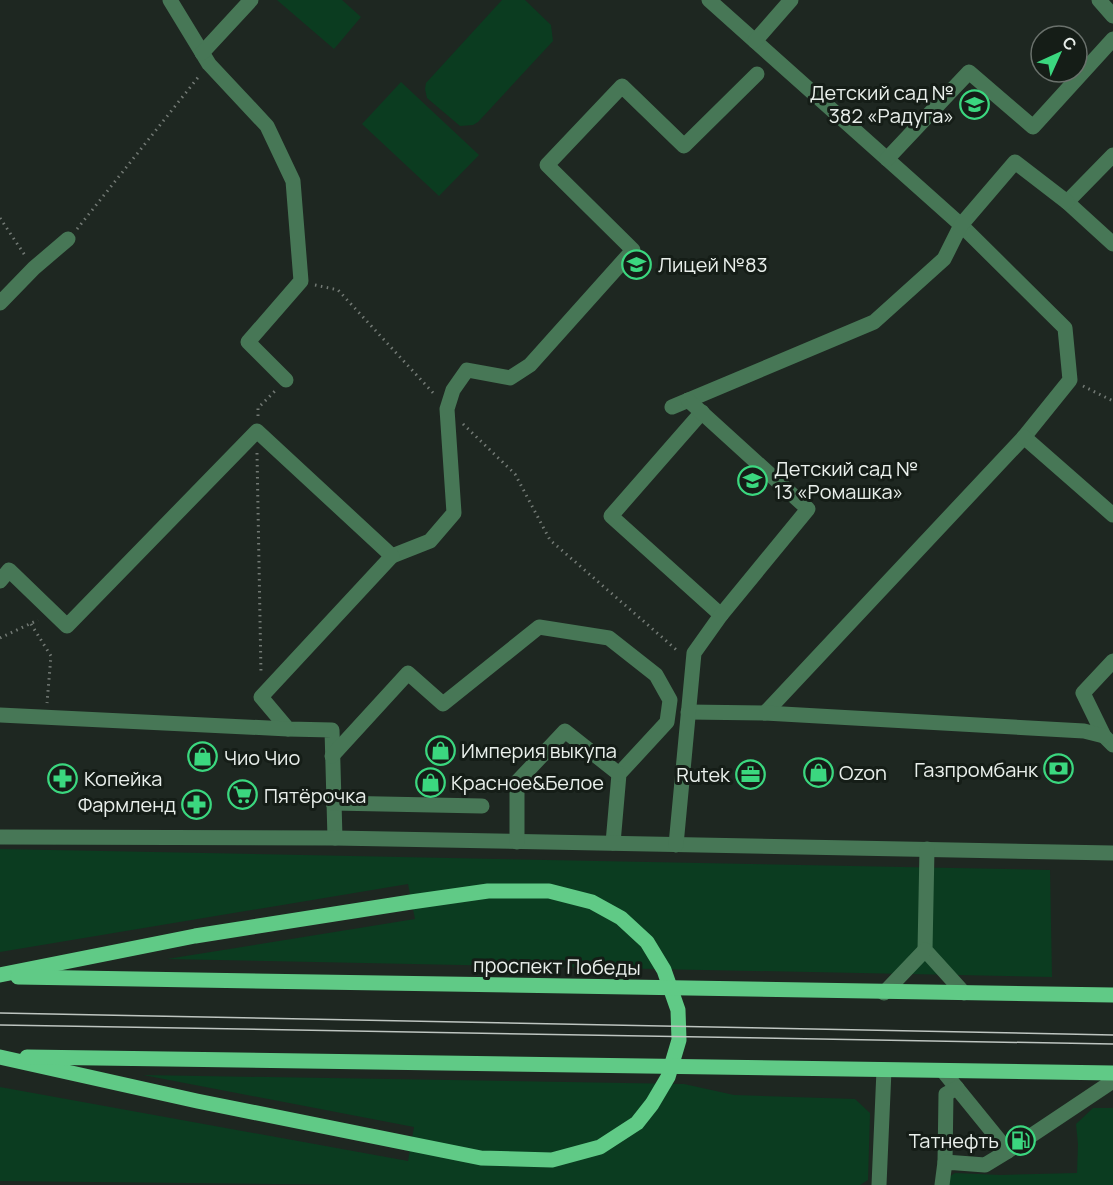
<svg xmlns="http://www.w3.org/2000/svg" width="1113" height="1185" font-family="Manrope,sans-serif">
  <rect width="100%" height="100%" fill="#1e2721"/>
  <g fill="#0b3c20">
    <polygon points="277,0 342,0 361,17 334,49"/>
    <polygon points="502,0 525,0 551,25 553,41 478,122 473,125 460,126 427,98 425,89 426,83"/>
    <polygon points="401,82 479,155 439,196 362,124"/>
    <polygon points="0,849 1050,870 1052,977 167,959 415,919 408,884 0,952"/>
    <polygon points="143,1075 684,1084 734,1095 855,1099 870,1113 868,1180 860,1185 360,1185 0,1181 0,1087 408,1161 414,1127"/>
    <polygon points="1093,1108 1113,1108 1113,1185 946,1185 949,1177 955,1173 1001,1175 1077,1173 1078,1144 1076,1124"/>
  </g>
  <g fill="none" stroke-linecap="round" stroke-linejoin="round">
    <g stroke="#737a75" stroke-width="3" stroke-dasharray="1.5 4.5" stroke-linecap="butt">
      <polyline points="0,218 26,257"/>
      <polyline points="77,229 200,75"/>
      <polyline points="315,285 338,290 436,396"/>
      <polyline points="1083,386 1113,401"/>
      <polyline points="258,416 258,408 275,391"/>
      <polyline points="463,424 515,474 550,540 679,652"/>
      <polyline points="257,453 261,674"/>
      <polyline points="31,624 51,656 47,703"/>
      <polyline points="0,638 38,620"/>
    </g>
    <g stroke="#477756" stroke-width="15">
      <polyline points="170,0 209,64 267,126 293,181 301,281 248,342 286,380"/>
      <polyline points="709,0 961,225 1065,328 1070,380 1024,437 765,713"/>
      <polyline points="1099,0 1113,16"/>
      <polyline points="755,41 791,0"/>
      <polyline points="202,53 251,0"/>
      <polyline points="1113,155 1067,202 1113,244"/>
      <polyline points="887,159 969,72 1033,127 1113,39"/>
      <polyline points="0,303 34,268 68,239"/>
      <polyline points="672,407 874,322 944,259 961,225 1015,162 1067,202"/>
      <polyline points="702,412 611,516 721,615"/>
      <polyline points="1024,437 1113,515"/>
      <polyline points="392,556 430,541 454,513 447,409 453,390 467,370 510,378 530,365 633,250 547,165 622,86 684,146 757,74"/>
      <polyline points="0,581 9,570 67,626 257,431 392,556 261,697 288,729 332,730 335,838"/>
      <polyline points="1113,661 1083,693 1104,736 1113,745"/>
      <polyline points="688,712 765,713 1084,731 1104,736"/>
      <polyline points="0,715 288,729"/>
      <polyline points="332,756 408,673 443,704 539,627 609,638 656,675 670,700 667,722 619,774 613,843"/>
      <polyline points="333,803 482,806"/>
      <polyline points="0,837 335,838 1113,853"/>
      <polyline points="517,842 517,782 565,731 619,774"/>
      <polyline points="676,845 694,653 721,615 808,509 688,400"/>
      <polyline points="927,849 925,950 964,993"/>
      <polyline points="884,993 925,950"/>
      <polyline points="943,1071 1008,1151 1113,1081"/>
      <polyline points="945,1162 946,1094 957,1088"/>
      <polyline points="879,1185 884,1070"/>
      <polyline points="942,1185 945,1162 985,1165 1008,1151"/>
    </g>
    <g stroke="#60ca86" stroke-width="15">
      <polyline points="0,975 195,936 411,902 488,891 549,891 592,902 621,918 647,942 664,970 678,1010 679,1040 668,1077 652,1104 637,1123 600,1147 552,1160 481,1158 197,1101 0,1057"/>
      <polyline points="18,977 1113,995"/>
      <polyline points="27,1057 1113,1073"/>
    </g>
    <g stroke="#bec5c0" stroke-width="1.5">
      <polyline points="0,1013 1113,1035"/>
      <polyline points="0,1025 1113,1044"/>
    </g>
  </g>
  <defs>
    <symbol id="school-ring" viewBox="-11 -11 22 22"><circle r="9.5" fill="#151d17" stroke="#3bd77f" stroke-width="1.5"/><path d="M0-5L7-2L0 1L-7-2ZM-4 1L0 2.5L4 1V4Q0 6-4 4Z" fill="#3bd77f"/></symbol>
    <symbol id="shop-ring" viewBox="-11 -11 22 22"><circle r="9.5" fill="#151d17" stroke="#3bd77f" stroke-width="1.5"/><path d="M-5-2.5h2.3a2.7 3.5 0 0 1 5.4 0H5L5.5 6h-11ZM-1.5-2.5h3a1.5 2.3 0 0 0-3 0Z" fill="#3bd77f"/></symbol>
    <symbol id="bank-ring" viewBox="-11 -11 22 22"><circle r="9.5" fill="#151d17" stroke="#3bd77f" stroke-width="1.5"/><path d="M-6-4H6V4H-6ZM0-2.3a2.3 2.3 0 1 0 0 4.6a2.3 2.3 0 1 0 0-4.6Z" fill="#3bd77f"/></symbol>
    <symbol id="office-ring" viewBox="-11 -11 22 22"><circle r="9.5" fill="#151d17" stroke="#3bd77f" stroke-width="1.5"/><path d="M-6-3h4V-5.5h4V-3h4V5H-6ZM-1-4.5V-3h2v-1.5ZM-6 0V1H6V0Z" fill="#3bd77f"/></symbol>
    <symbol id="pharmacy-ring" viewBox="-11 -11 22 22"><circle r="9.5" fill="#151d17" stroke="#3bd77f" stroke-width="1.5"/><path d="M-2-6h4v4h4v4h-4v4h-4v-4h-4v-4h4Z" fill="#3bd77f"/></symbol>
    <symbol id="supermarket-ring" viewBox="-11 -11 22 22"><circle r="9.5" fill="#151d17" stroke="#3bd77f" stroke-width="1.5"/><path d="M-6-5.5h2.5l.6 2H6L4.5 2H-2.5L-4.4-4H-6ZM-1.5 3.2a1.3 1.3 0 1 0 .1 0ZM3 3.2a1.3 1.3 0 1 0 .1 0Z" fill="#3bd77f"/></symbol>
    <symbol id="fuel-ring" viewBox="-11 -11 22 22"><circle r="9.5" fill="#151d17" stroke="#3bd77f" stroke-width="1.5"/><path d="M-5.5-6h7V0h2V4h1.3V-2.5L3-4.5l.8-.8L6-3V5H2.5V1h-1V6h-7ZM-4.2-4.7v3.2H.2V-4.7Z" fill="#3bd77f"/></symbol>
  </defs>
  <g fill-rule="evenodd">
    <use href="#school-ring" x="958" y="88" width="33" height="33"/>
    <use href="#school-ring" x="620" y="248" width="33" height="33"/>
    <use href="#school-ring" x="736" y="464" width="33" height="33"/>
    <use href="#shop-ring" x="424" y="734" width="33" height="33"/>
    <use href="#shop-ring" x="186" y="740" width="33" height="33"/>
    <use href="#bank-ring" x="1042" y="752" width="33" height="33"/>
    <use href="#shop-ring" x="802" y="756" width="33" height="33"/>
    <use href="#office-ring" x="734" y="758" width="33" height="33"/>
    <use href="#pharmacy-ring" x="46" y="762" width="33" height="33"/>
    <use href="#shop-ring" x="414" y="766" width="33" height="33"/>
    <use href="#supermarket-ring" x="226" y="778" width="33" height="33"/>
    <use href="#pharmacy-ring" x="180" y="788" width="33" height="33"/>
    <use href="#fuel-ring" x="1004" y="1124" width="33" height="33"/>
  </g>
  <g text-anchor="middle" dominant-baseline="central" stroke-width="6" stroke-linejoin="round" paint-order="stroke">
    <g font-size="20" fill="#e9efeb" stroke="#151d17" text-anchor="start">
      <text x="954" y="92" text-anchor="end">Детский сад №<tspan x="954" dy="23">382 «Радуга»</tspan></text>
      <text x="658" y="264">Лицей №83</text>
      <text x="774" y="468">Детский сад №<tspan x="774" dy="23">13 «Ромашка»</tspan></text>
      <text x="461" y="750">Империя выкупа</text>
      <text x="224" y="757">Чио Чио</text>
      <text x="1038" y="769" text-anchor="end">Газпромбанк</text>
      <text x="839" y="772">Ozon</text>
      <text x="730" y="774" text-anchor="end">Rutek</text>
      <text x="84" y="778">Копейка</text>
      <text x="451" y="782">Красное&amp;Белое</text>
      <text x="264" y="795">Пятёрочка</text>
      <text x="176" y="804" text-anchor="end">Фармленд</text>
      <text x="999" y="1140" text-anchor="end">Татнефть</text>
    </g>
    <g font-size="20" fill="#e9efeb" stroke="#151d17">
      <text transform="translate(557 966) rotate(1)">проспект Победы</text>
    </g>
  </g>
  <g transform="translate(1059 54) rotate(45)"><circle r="28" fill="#151d17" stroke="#6a716c" stroke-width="1.5"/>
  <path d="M0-4.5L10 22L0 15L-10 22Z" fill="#3bd77f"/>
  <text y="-9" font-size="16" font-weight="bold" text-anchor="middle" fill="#e9efeb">С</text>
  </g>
</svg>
